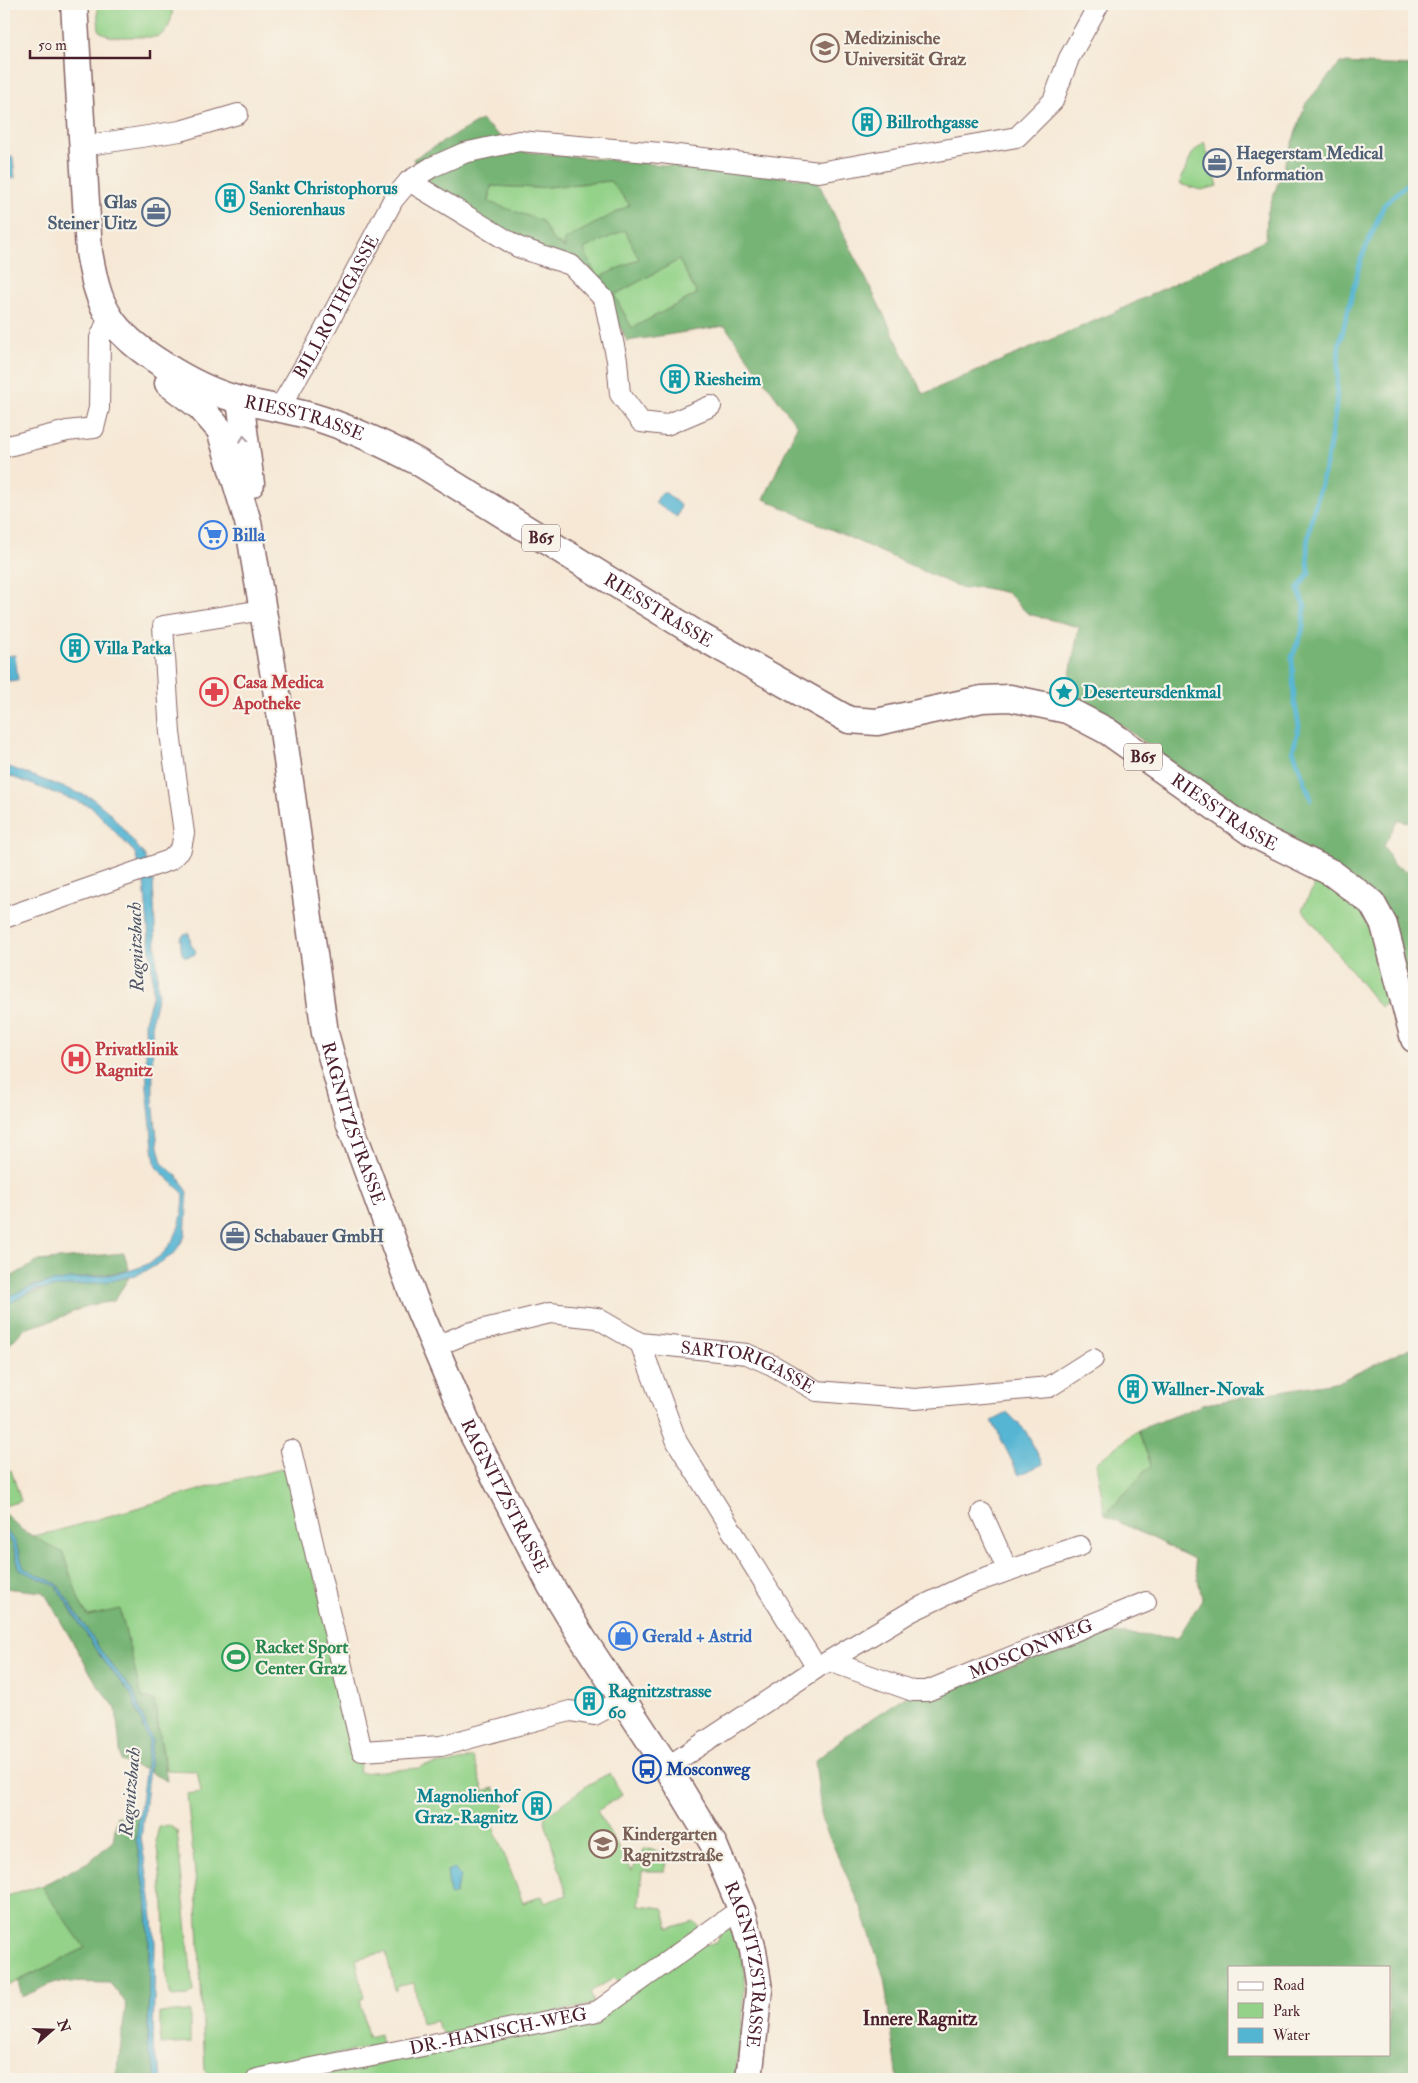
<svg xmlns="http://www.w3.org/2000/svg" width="1418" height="2083" font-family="'IM FELL Double Pica',serif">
  <rect width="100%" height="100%" fill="#f7f3e8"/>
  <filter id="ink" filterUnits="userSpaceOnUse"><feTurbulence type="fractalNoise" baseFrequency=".02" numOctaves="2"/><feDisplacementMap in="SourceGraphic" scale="10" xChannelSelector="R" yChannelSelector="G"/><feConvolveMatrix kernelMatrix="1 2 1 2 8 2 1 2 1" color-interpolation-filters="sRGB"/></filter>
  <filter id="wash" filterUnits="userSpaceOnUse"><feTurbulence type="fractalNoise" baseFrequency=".0096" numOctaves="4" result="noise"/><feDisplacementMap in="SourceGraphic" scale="20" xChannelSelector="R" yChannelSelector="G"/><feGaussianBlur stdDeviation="1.12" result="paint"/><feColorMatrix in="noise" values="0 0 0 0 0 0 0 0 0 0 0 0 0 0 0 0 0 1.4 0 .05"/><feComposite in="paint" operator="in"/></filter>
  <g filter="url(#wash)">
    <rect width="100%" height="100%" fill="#f6e8d5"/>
    <g fill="#93d288" stroke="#6e785a">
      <path d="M 97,4 L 172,4 L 173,7 C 171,21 170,32 156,37 L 111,37 L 99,31 Z"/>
      <polygon points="1204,142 1218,186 1201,190 1179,184 1192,154"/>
      <polygon points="611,181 630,205 565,248 552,239 542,221 489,203 491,186 537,188"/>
      <polygon points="625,229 639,259 597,279 583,249"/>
      <polygon points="679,260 697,294 632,328 614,295"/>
      <polygon points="1320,875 1370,918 1394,998 1380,1007 1302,909"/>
      <polygon points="1138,1430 1151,1465 1105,1515 1096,1463"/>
      <polygon points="286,1468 362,1751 359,1773 419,1768 422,1766 452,1763 473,1757 484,1791 494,1788 508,1812 490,1818 523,1903 542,1896 545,1903 567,1895 544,1818 589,1784 610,1773 622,1795 597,1811 632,1870 645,1848 669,1855 665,1871 642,1871 639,1905 663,1908 669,1928 694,1921 699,1928 623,1986 614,1978 590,1992 594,2004 446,2036 438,2028 436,2021 421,2024 414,1983 399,1986 395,1991 386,1952 356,1959 364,1998 360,2000 368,2037 380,2034 382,2045 215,2079 205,2070 196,1884 187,1794 201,1792 197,1771 166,1770 154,1701 142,1698 80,1603 33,1536 53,1532 227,1482"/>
      <polygon points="11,1470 21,1501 4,1506 4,1473"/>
      <polygon points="169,1825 177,1831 193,1992 188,1996 171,1997 166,1975 164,1905 156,1839 159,1827"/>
      <polygon points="41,1886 85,1948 4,1988 4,1897"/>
      <path d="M 727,1928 L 734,1928 C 754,1965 740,2038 735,2079 L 315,2079 L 314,2077 L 567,2025 L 700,1945 L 717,1943 L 721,1932 Z"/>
      <polygon points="190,2011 190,2043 160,2045 160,2013"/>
    </g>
    <g fill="#76b474" stroke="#606a50" fill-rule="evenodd">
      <path d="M 1340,63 L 1414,66 L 1414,823 L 1398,820 L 1384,845 L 1393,865 L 1414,874 L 1414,993 L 1359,884 L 1234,808 L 1124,727 L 1071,698 L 1067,690 L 1079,627 L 1028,614 L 1008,593 L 980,587 L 963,589 L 764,499 L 797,426 L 725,326 L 627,341 L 601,288 L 429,186 L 413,159 L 481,120 L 518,151 L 817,180 L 923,394 L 1113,313 L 1266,239 L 1267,214 L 1306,103 ZM 610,181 L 630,205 L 564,240 L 565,248 L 552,239 L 542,221 L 489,202 L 491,186 L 537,188 ZM 625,230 L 639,259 L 597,278 L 584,249 ZM 679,260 L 697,294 L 632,328 L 614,295 Z"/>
      <polygon points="124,1253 129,1269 125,1271 34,1285 4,1300 4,1281 38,1261"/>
      <path d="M 130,1276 L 114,1301 L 87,1306 L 54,1320 L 24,1329 L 4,1350 L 4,1306 C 44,1280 86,1288 130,1276 Z"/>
      <path d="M 1414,1346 L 1414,2079 L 898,2079 L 884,1978 L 861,1907 L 822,1821 L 815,1761 L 848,1734 L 913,1691 L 995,1673 L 1076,1642 L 1112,1633 L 1178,1638 L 1202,1599 L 1194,1559 L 1105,1515 L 1151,1465 L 1138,1430 L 1205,1404 L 1340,1381 ZM 1229,1967 L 1389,1967 L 1389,2054 L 1229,2054 Z"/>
      <polygon points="4,1513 22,1530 63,1553 80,1603 88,1616 120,1609 142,1698 154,1700 167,1781 149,1772 152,1741 134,1693 103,1654 57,1584 24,1569 15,1541 4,1529"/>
      <polygon points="4,1534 12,1543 20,1570 56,1586 100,1656 131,1694 149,1742 146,1770 121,1761 116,1708 98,1686 44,1592 4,1588"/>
      <polygon points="117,1816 139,1818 136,1839 146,1895 149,1942 148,2047 157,2079 114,2079 118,2067 126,2003 110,1983 55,1982 22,1997 18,1981 85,1948 41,1886 90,1861 113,1841"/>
    </g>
    <g fill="#54b5d3" stroke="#4f6a7f">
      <polygon points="13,157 15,178 5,179 4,157"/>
      <polygon points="661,493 666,493 681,506 677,517 655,503"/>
      <polygon points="15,655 18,680 8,681 5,656"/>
      <path d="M 4,765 L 92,798 L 110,813 L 145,856 L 153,880 L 158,995 L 152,1019 L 153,1100 L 158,1147 L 162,1163 L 179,1178 L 188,1192 L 185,1236 L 174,1254 L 153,1267 L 139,1274 L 112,1281 L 35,1290 L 4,1306 L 4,1300 C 69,1255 180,1309 184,1194 L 156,1167 L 154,1156 L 147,1088 L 145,1021 L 153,994 L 152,971 L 144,883 L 135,853 L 92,807 L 4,774 Z"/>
      <polygon points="189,933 191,945 196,951 194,955 185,957 182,954 180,938 184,934"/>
      <polygon points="1008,1413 1025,1430 1043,1464 1019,1475 992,1421"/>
      <polygon points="4,1529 15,1541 24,1568 57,1584 103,1654 134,1693 152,1741 141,1839 151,1897 155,1943 153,2047 163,2079 157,2079 148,2047 149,1942 146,1895 136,1839 149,1742 131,1694 100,1656 56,1586 20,1570 12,1543 4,1533"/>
      <polygon points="454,1868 460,1877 455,1894 450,1896 447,1871"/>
    </g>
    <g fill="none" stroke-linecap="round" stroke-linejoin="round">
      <polyline stroke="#54b5d3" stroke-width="5" points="1311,799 1293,750 1299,726 1294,699 1292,657 1302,632 1305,607 1298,589 1309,573 1307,545 1311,521 1327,461 1336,407 1339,346 1361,259 1384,205 1414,178"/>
    </g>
  </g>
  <g filter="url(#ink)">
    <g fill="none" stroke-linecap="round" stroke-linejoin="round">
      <defs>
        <g id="minor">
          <polyline points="83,146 180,131 238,114"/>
          <polyline points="409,181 518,247 571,265 604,299 617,360 620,394 641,422 666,425 711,406"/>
          <path id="s1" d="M 280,407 L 316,346 L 393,200 L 409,181 L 432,167 L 464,153 L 519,141 L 661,153 L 819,172 L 1017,137 L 1053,101 L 1069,58 L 1099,4"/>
          <polyline points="4,447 67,431 94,428 99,408 100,338 109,317"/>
          <polyline points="4,918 170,860 181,849 184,833 170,733 163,626 262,610"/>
          <polyline points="640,1343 677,1442 817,1668 667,1767"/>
          <path id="s2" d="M 434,1347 L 468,1333 L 550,1313 L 597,1318 L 640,1343 L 747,1354 L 772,1365 L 817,1391 L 915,1399 L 1049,1387 L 1093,1359"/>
          <polyline points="291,1450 362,1751 441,1746 570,1711 594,1715 621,1701"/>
          <polyline points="982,1513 1008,1571"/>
          <path id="s3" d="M 829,1661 L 913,1691 L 927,1691 L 1146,1602"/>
          <polyline points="822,1665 912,1611 967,1585 1080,1546"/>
          <path id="s4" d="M 257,2079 L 598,2011 L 731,1916 L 742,1911"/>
        </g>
        <g id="major">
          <path id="s5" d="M 74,4 L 89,252 C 93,274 97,297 109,316 C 128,349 197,388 233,398 C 260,406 287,409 314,417 C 351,428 384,444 418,462 L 700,636 L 849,720 L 877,722 L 982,699 L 1010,698 L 1067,710 L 1107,731 L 1253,834 L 1332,873 L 1372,903 L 1384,925 L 1414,1039"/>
          <path id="s6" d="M 168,383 L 200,407 L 220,430 L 248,522 L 282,724 L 325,1033 L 349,1121 L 414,1298 L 470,1429 L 551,1586 L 583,1639 L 667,1767 L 714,1845 L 742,1911 L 753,1950 L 759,1990 L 749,2079"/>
          <polyline points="240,400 251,484"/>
        </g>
      </defs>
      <use href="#minor" stroke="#866566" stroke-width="22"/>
      <use href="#major" stroke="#866566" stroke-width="29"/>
      <use href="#minor" stroke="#fff" stroke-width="20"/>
      <use href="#major" stroke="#fff" stroke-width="26"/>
    </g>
    <defs><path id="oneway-chevron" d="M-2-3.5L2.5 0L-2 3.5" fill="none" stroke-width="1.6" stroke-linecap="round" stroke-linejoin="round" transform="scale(1.25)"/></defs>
    <use stroke="#ae9aa0" href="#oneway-chevron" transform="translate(244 439) rotate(-96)"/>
  </g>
  <defs>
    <symbol id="university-ring" viewBox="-11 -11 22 22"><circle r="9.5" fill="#f7f3e8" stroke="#8d6e63" stroke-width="1.5"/><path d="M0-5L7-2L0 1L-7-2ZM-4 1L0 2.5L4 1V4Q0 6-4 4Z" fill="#8d6e63"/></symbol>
    <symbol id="building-ring" viewBox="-11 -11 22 22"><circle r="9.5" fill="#f7f3e8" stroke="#0f9aa8" stroke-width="1.5"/><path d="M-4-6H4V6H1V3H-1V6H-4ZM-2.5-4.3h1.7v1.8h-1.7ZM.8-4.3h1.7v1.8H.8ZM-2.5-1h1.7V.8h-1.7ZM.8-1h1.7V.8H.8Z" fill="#0f9aa8"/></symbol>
    <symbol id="office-ring" viewBox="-11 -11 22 22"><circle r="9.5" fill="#f7f3e8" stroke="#5c6f8a" stroke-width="1.5"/><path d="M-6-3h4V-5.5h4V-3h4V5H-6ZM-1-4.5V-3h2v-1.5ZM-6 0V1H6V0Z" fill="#5c6f8a"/></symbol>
    <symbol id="supermarket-ring" viewBox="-11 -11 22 22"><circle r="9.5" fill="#f7f3e8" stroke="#3f7fe0" stroke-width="1.5"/><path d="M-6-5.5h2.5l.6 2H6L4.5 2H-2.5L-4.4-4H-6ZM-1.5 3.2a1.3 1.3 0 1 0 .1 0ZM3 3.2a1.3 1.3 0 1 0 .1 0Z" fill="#3f7fe0"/></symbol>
    <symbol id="pharmacy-ring" viewBox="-11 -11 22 22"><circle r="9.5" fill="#f7f3e8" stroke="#e0444e" stroke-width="1.5"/><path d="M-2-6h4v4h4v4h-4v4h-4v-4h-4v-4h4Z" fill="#e0444e"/></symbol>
    <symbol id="sight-ring" viewBox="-11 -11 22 22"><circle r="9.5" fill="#f7f3e8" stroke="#0f9aa8" stroke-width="1.5"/><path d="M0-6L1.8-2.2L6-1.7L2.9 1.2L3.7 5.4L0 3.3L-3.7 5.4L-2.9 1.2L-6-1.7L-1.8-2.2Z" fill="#0f9aa8"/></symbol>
    <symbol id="hospital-ring" viewBox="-11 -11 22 22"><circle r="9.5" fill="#f7f3e8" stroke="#e0444e" stroke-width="1.5"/><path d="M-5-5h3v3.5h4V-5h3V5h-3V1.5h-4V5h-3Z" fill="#e0444e"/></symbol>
    <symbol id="shop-ring" viewBox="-11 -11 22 22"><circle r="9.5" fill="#f7f3e8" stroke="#3f7fe0" stroke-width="1.5"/><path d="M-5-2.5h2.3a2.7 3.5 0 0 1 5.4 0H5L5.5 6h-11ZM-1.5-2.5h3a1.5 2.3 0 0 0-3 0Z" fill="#3f7fe0"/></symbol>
    <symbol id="stadium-ring" viewBox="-11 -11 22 22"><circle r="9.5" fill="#f7f3e8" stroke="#2e9e5b" stroke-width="1.5"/><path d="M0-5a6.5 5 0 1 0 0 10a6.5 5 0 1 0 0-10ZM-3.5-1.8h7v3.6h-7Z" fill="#2e9e5b"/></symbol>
    <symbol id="bus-ring" viewBox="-11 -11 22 22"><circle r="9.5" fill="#f7f3e8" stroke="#1a4fb4" stroke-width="1.5"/><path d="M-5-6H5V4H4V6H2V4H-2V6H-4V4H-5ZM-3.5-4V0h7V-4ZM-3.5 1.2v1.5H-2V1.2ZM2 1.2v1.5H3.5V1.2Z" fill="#1a4fb4"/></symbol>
    <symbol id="school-ring" viewBox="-11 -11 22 22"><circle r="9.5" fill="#f7f3e8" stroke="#8d6e63" stroke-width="1.5"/><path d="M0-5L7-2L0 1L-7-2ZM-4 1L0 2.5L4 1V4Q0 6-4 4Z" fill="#8d6e63"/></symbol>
  </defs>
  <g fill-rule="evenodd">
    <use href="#university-ring" x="809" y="32" width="32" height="32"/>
    <use href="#building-ring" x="851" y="106" width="32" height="32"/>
    <use href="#office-ring" x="1201" y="147" width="32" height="32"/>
    <use href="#building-ring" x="214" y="182" width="32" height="32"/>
    <use href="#office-ring" x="140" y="196" width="32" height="32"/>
    <use href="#building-ring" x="659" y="363" width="32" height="32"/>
    <use href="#supermarket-ring" x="197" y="519" width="32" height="32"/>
    <use href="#building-ring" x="59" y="632" width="32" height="32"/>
    <use href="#pharmacy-ring" x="198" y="676" width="32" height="32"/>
    <use href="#sight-ring" x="1048" y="676" width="32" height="32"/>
    <use href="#hospital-ring" x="60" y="1043" width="32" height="32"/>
    <use href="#office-ring" x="219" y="1220" width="32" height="32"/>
    <use href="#building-ring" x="1117" y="1373" width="32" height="32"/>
    <use href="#shop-ring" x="607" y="1620" width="32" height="32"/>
    <use href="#stadium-ring" x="220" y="1641" width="32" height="32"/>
    <use href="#building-ring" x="573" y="1685" width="32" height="32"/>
    <use href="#bus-ring" x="631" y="1753" width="32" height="32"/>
    <use href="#building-ring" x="521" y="1790" width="32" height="32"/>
    <use href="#school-ring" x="587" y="1828" width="32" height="32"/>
  </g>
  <g text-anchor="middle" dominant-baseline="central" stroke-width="4.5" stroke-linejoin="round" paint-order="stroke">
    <g fill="#f7f3e8" stroke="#7e5f64" stroke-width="1">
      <rect x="522" y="524.5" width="38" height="27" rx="4"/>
      <rect x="1124" y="743.5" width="38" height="27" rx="4"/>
    </g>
    <g font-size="16" font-weight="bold" fill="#4a1f2b">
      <text x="541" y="538">B65</text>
      <text x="1143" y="757">B65</text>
    </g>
    <g font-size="18" font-weight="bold" fill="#785e54" stroke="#f7f3e8" text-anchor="start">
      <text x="844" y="38">Medizinische<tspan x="844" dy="21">Universität Graz</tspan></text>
      <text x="622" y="1834">Kindergarten<tspan x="622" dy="21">Ragnitzstraße</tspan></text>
    </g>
    <g font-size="18" font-weight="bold" fill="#0d838f" stroke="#f7f3e8" text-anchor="start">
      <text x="886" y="122">Billrothgasse</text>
      <text x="249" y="188">Sankt Christophorus<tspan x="249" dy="21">Seniorenhaus</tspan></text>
      <text x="694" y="379">Riesheim</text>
      <text x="94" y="648">Villa Patka</text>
      <text x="1083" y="692">Deserteursdenkmal</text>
      <text x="1152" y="1389">Wallner-Novak</text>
      <text x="608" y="1691">Ragnitzstrasse<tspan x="608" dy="21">60</tspan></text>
      <text x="518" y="1796" text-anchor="end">Magnolienhof<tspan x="518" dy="21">Graz-Ragnitz</tspan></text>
    </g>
    <g font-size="18" font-weight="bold" fill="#4e5e75" stroke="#f7f3e8" text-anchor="start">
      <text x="1236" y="153">Haegerstam Medical<tspan x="1236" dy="21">Information</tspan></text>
      <text x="137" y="202" text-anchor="end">Glas<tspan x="137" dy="21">Steiner Uitz</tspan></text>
      <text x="254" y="1236">Schabauer GmbH</text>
    </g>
    <g font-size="18" fill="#4a1f2b" stroke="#f7f3e8">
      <text stroke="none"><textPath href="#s1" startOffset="115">BILLROTHGASSE</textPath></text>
      <text stroke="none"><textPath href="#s5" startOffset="541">RIESSTRASSE</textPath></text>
      <text stroke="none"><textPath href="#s5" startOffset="946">RIESSTRASSE</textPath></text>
      <text stroke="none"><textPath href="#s5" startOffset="1576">RIESSTRASSE</textPath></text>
      <text stroke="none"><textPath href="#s6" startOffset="778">RAGNITZSTRASSE</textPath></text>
      <text stroke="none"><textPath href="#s2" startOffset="330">SARTORIGASSE</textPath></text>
      <text stroke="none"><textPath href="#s6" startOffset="1181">RAGNITZSTRASSE</textPath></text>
      <text stroke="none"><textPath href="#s3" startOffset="215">MOSCONWEG</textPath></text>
      <text stroke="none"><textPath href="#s6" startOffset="1714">RAGNITZSTRASSE</textPath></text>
      <text stroke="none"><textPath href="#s4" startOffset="246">DR.-HANISCH-WEG</textPath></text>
    </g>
    <g font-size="18" font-weight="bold" fill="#366cbe" stroke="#f7f3e8" text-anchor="start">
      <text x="232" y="535">Billa</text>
      <text x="642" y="1636">Gerald + Astrid</text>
    </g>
    <g font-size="18" font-weight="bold" fill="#be3a42" stroke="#f7f3e8" text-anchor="start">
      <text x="233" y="682">Casa Medica<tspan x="233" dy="21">Apotheke</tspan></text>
      <text x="95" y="1049">Privatklinik<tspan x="95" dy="21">Ragnitz</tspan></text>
    </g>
    <g font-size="18" font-weight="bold" fill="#27864d" stroke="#f7f3e8" text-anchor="start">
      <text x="255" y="1647">Racket Sport<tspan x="255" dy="21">Center Graz</tspan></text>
    </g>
    <g font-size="18" font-weight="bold" fill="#164399" stroke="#f7f3e8" text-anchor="start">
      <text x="666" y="1769">Mosconweg</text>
    </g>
    <g font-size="19" font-style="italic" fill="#4e5466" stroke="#f7f3e8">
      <text transform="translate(136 947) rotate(-92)">Ragnitzbach</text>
      <text transform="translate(130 1792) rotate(-85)">Ragnitzbach</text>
    </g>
    <g font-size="19" font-weight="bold" fill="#4a1f2b" stroke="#f7f3e8">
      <text x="920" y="2019">Innere Ragnitz</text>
    </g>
  </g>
  <rect width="1418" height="2083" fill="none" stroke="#f7f3e8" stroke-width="20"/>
  <rect x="1228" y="1966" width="162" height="90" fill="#f7f3e8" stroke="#b29e9c"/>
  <rect x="1238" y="1982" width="25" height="8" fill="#ffffff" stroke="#b29e9c"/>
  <text x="1273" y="1990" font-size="15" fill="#4a1f2b">Road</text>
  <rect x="1238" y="2003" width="25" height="15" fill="#93d288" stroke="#b29e9c"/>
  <text x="1273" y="2016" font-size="15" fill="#4a1f2b">Park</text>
  <rect x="1238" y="2028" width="25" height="15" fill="#54b5d3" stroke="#b29e9c"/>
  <text x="1273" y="2040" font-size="15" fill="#4a1f2b">Water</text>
  <g transform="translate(52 2030) rotate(70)" stroke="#f7f3e8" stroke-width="4" paint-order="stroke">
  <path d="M0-4L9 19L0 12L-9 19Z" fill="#4a1f2b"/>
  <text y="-8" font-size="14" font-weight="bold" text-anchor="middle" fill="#4a1f2b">N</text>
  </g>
  <path d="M30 50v8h120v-8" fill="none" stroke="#4a1f2b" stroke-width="2.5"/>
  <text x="38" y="50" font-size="15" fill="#4a1f2b" stroke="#f7f3e8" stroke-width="4" paint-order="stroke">50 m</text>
</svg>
